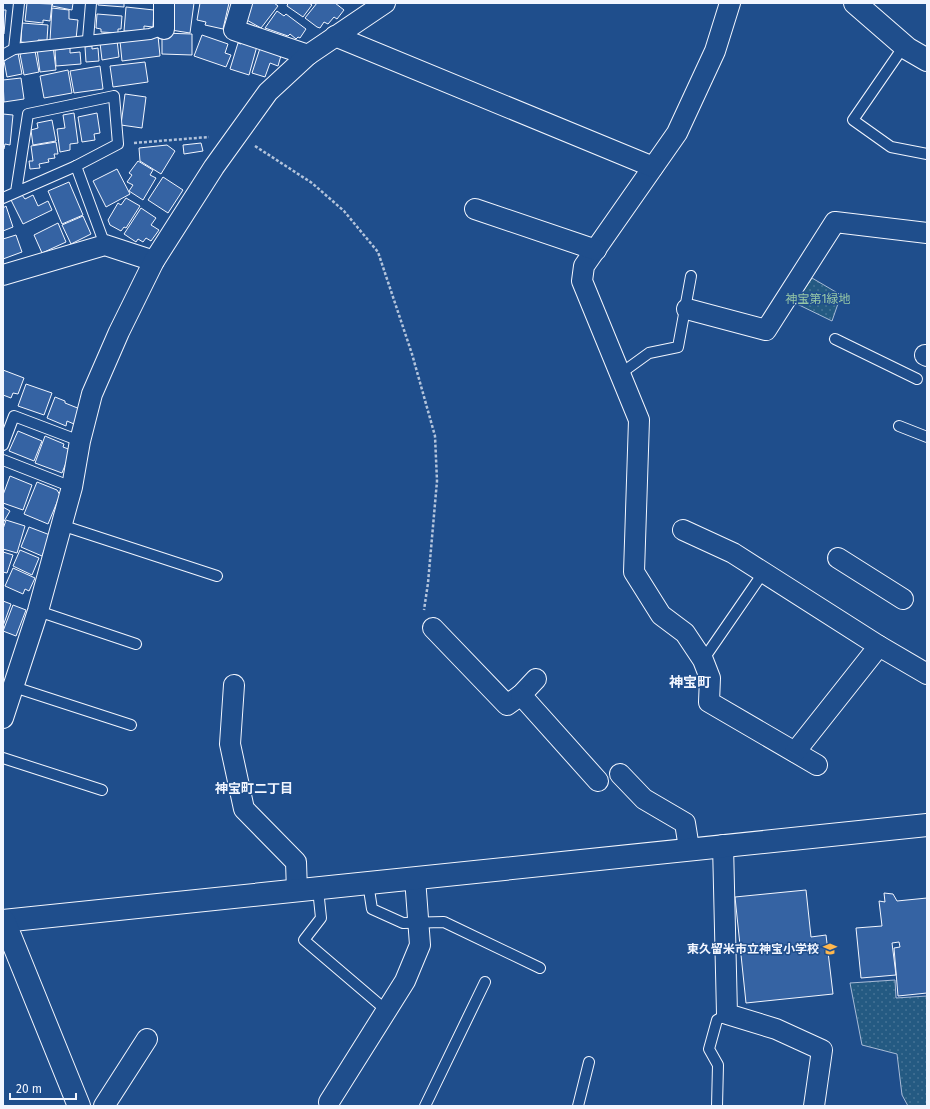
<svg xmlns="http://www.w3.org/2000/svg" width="930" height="1109" font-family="'Fira Sans','Noto Sans JP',sans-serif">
  <defs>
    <pattern id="grass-dots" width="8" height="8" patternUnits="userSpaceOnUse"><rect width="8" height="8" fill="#245a82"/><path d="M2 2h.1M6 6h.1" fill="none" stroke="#447295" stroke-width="1.8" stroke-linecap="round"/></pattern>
  </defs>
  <rect width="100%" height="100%" fill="#1f4e8c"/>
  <g fill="url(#grass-dots)" stroke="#a8bbd7">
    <polygon points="812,278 841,295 832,321 795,303"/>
    <polygon points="895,980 896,998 927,996 927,1106 908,1106 902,1095 897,1054 862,1045 850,983"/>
  </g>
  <g fill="#3563a3" stroke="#f2f6ff">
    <polygon points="27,3 52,4 50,21 43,20 43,23 25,21"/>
    <polygon points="53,3 73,3 72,10 52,6"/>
    <polygon points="98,3 124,3 124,7 98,5"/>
    <polygon points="174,3 194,3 190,33 171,30"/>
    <polygon points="200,3 229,3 223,29 205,25 206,22 197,20"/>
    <polygon points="246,3 274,3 278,6 261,28 245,19"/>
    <polygon points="288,3 309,3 312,5 303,17 287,6"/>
    <polygon points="317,3 335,3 344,10 337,19 334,17 328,24 324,22 320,28 317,27 305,18"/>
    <polygon points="126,7 154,10 153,27 144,26 144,32 124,31"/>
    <polygon points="52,8 69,10 69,19 78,20 76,39 50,40"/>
    <polygon points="3,10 6,10 4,34 3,34"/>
    <polygon points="277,11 284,16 286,14 306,29 300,38 298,37 296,39 290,34 288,36 265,28"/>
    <polygon points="97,14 122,16 121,29 118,29 118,33 101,32 101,29 96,28"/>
    <polygon points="22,23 48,25 47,40 38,40 38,44 21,42"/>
    <polygon points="162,33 192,34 192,55 162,54"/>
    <polygon points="202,35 228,44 225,53 231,55 226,67 194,56"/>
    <polygon points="158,36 160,56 122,61 120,41"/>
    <polygon points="117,40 119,57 102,60 100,43"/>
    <polygon points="242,41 257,46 249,75 230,69 238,43 241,44"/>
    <polygon points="261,45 282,52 278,66 270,63 265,77 252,73"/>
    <polygon points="53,46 56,70 40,72 37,49"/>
    <polygon points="92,46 92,49 98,48 99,61 86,62 85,47"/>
    <polygon points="70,48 70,53 80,52 81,64 56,66 55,50"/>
    <polygon points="35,51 39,72 24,75 20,54"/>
    <polygon points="18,53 22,74 7,77 4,61 6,60 5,56"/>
    <polygon points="145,62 148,82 113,87 110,66"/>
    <polygon points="100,66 103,89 74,93 70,71"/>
    <polygon points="68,70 72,93 44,98 40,76"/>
    <polygon points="21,78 24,99 4,102 3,80"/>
    <polygon points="125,94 146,97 142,128 121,125"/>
    <polygon points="74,113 78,143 70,144 70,150 60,152 57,129 65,128 63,115"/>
    <polygon points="97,113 100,133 94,134 95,140 82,142 78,117"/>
    <polygon points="3,114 13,115 10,145 5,144 4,149 3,149"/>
    <polygon points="52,120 56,141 33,145 31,130 38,128 37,123"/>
    <polygon points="56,142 58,154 54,154 55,158 48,159 49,162 39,164 40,168 30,169 29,161 33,161 31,146"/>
    <polygon points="201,143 203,151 184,154 183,145"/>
    <polygon points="167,145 175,151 161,174 140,161 139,148"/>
    <polygon points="138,161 153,170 150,175 156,178 143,200 129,191 133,185 127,182 132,175 129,173"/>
    <polygon points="117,169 130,194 106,207 93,181"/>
    <polygon points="163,177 183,190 168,213 148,200"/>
    <polygon points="69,182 83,215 62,224 48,191"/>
    <polygon points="22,195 25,199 33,195 38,206 48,201 52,210 23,224 11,200"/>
    <polygon points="126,198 140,206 126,228 124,227 121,231 110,225 108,220 118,203 121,205"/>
    <polygon points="6,206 13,227 3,231 3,208"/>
    <polygon points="141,208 156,218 151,225 159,230 151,241 146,238 143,242 138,239 136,242 124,234"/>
    <polygon points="83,216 91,234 71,244 62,225"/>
    <polygon points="58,223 66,242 42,253 34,235"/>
    <polygon points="16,235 22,252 3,259 3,239"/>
    <polygon points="3,370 24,378 18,394 13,393 11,398 3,395"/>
    <polygon points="26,384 52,393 44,415 18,406"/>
    <polygon points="55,397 65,401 65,403 80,409 74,424 67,421 66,426 47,418"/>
    <polygon points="18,431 42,441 34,461 9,451"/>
    <polygon points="45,436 64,444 63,447 71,450 62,473 35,463"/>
    <polygon points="10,476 32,485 23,510 3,503 3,495"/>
    <polygon points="37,482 57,490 60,495 48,524 24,514"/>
    <polygon points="3,507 10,511 3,523"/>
    <polygon points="6,520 25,526 17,553 3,549 3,529"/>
    <polygon points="29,527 50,535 42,556 21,547"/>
    <polygon points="20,550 39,558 32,575 13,566"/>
    <polygon points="3,552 13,555 7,573 3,572"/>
    <polygon points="13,568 35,578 29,591 25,589 23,594 5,586"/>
    <polygon points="3,601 11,604 3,626"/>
    <polygon points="13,605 26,610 16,636 3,631"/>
    <polygon points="806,890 811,937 826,935 833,994 746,1003 735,897"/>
    <polygon points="884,893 893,894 897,901 927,898 927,993 898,996 894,948 900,947 899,942 892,943 896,975 861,978 856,928 882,926 879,901 885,902"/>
  </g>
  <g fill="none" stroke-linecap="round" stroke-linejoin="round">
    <defs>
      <g id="service">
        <polyline points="88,39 91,3"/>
        <polyline points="904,46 853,120 891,147 927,154"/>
        <polyline points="14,49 19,3"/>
        <polyline points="3,55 14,49 150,34 164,29"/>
        <polyline points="76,166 105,245"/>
        <polyline points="3,198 76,166 118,144 114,96 28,114 16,192"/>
        <polyline points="835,339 917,379"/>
        <polyline points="620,374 649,353 678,347 691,276"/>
        <polyline points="899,426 927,437"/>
        <polyline points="3,445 14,416 80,441"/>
        <polyline points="3,460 72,487"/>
        <polyline points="61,525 217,576"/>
        <polyline points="38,611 136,644"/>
        <polyline points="703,660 763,573"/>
        <polyline points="14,687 131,725"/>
        <polyline points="3,758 102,790"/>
        <polyline points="368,883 372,909 403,923 444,922 540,968"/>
        <polyline points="318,889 321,918 304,940 386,1010"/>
        <polyline points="425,1106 485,982"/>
        <polyline points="578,1106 589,1062"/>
        <polyline points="717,1106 718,1065 709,1049 717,1020 727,1014"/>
      </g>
      <g id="minor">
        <polyline points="242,3 234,30 308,55"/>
        <polyline points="730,3 715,51 677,133 584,266 582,281 639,420 634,572 661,615 685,633 703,660 710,678 709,702 817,765"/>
        <polyline points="164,29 164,3"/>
        <polyline points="335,36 653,167"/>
        <polyline points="475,209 596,250"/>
        <polyline points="3,275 105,245 154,261"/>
        <polyline points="687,309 766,330 835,222 927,233"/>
        <polyline points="925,355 927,356"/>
        <polyline points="683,530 733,553 879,646 927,674"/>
        <polyline points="838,558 903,599"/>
        <polyline points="433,628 507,705 521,695 536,679"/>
        <polyline points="234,685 230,744 244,809 296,862 297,891"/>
        <polyline points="521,695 598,781"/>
        <polyline points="3,718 38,611 72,487 80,441 92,394 119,332 154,261 214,167 268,92 308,55 385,3"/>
        <polyline points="795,752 879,646"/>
        <polyline points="620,774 644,799 685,823 689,848"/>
        <polyline points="723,845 727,1014 776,1029 822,1050 814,1106"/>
        <polyline points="329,1102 405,981 420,945 415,878"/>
        <polyline points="104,1106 147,1039"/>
      </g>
      <g id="tertiary">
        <path d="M 3,921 C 311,888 619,855 927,825"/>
        <polyline points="4,921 79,1106"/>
      </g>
      <polyline id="primary" points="855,3 908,49 927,60"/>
    </defs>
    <use href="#service" stroke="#f2f6ff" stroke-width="12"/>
    <use href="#minor" stroke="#f2f6ff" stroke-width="22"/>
    <use href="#tertiary" stroke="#f2f6ff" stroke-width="24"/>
    <use href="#primary" stroke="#f2f6ff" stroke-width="24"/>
    <g stroke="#b3c4dc" stroke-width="2.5" stroke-dasharray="3 2" stroke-linecap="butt">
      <polyline points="134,143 209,137"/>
      <polyline points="255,146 312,183 344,211 378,252 412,354 435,436 437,481 428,583 424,610"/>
    </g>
    <use href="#service" stroke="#1f4e8c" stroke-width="10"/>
    <use href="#minor" stroke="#1f4e8c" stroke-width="20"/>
    <use href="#tertiary" stroke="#1f4e8c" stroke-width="22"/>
    <use href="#primary" stroke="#1f4e8c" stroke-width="22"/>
  </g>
  <defs>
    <symbol id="school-bare" viewBox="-9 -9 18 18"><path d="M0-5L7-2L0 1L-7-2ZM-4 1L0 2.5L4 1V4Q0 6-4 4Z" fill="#ffb74d" stroke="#1f4e8c" stroke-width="2.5" paint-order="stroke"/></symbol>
  </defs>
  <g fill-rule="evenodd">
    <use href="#school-bare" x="820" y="939" width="20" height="20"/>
  </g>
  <g text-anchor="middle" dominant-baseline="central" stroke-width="3" stroke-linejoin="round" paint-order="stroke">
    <g font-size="12" fill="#97c8a6" stroke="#1f4e8c">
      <text x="818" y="299">神宝第1緑地</text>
    </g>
    <g font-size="12" font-weight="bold" fill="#f2f6ff" stroke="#1f4e8c" text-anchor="end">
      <text x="819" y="949">東久留米市立神宝小学校</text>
    </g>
    <g font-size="13" font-weight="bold" fill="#f2f6ff" stroke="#1f4e8c">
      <text x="254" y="788">神宝町二丁目</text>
    </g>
    <g font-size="14" font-weight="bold" fill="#f2f6ff" stroke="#1f4e8c">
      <text x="690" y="682">神宝町</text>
    </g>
  </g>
  <rect width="930" height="1109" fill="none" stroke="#f2f6ff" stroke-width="8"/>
  <path d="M10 1093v6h66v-6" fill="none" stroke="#f2f6ff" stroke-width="2"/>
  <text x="16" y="1093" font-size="12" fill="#f2f6ff" stroke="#1f4e8c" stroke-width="3" paint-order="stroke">20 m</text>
</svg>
